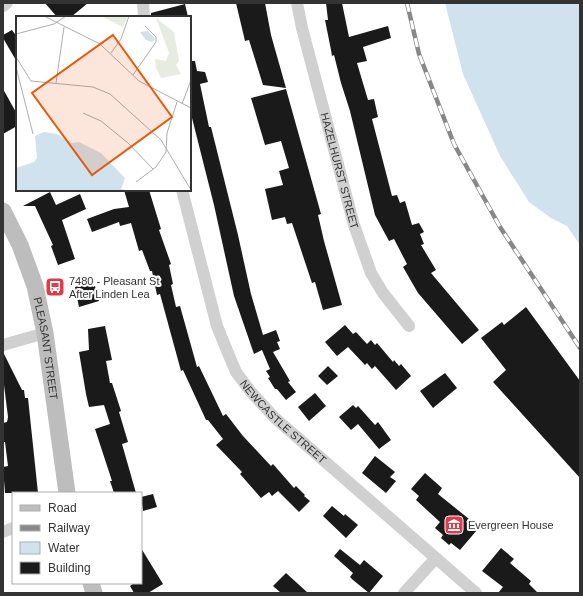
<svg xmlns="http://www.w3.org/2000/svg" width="583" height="596" font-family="Helvetica,sans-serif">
  <rect width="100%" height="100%" fill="#fff"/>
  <polygon fill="#cfe2ee" points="445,3 580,3 580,245 567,226 551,218 529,202 500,156 463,74"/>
  <g fill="#1a1a1a">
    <polygon points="45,3 88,3 71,17 57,17"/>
    <polygon points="236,3 265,3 271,35 286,88 263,85 249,40 245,41"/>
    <polygon points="326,3 342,3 349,37 388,26 391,38 363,47 367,61 357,63 368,100 374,99 378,117 372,119 392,196 397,195 400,203 405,201 412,225 419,223 424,232 420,234 424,244 421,245 436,270 431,273 479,330 462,344 418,293 403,267 407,264 394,239 389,241 375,215 350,111 341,83 334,55 332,56 331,50 325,20 328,20"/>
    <polygon points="185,4 188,17 151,17 151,13"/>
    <polygon points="12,30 17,37 17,62 3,38 3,35"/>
    <polygon points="190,61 195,61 197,71 205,72 208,82 200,84 209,127 211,127 238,235 251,294 263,335 276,330 280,341 277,342 280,349 273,352 290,381 288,382 296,392 286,400 277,389 275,389 268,378 270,377 266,371 270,369 262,350 254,354 234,296 214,205 192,118 190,119"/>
    <polygon points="3,89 17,114 17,126 3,134"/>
    <polygon points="286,89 321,214 318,215 324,241 342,305 323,310 315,282 312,283 292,223 287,224 285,217 272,220 265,189 283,185 279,171 289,168 281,141 265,145 251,98"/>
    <polygon points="124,190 149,190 161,229 159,230 171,264 169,265 173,284 171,285 176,307 180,306 197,367 199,366 223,416 226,414 243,436 271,466 273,464 294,488 296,486 305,495 304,496 310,501 299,512 278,491 272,496 269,492 261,498 240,474 242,472 216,445 223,439 208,420 206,420 183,370 181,371 160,294 157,295 152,271 150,271 142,250 139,251 131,223 120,226 119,222 92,232 87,219 114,209 129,207"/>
    <polygon points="50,192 56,205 80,194 86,209 62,220 75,259 58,265 51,246 53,245 35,206 23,206"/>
    <polygon points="91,282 93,287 95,286 99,301 79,307 75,287"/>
    <polygon points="526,307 580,381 580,478 493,382 506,370 481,338 502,322 504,325"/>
    <polygon points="345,325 353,334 356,332 367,344 371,340 375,345 377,343 393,362 394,360 399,366 401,364 411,376 396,390 375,366 372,369 367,363 365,365 348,347 337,356 325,342"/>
    <polygon points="105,326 112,360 106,361 110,383 112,383 121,411 119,412 128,442 122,444 136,493 114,493 110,481 112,481 95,429 110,424 104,405 89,407 86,394 79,352 89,350 88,329"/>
    <polygon points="3,352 22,390 24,390 25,398 28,398 38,493 5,493 3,467 8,466 5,442 3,442 3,423 7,422 8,417 3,377"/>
    <polygon points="328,366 338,376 327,385 318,376"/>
    <polygon points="445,373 457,388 433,408 420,391"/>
    <polygon points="315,393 326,406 309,421 298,407"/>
    <polygon points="353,405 356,408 358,406 375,425 378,422 391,440 379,449 358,424 351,430 339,417"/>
    <polygon points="375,456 395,472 390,477 396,481 386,493 362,473"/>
    <polygon points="425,473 442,488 438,494 469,519 466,522 477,530 460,550 451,543 449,545 441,538 443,535 435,528 440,522 416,500 419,496 411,489"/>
    <polygon points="153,494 157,507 143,511 141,497"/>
    <polygon points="332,506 344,516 345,514 358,525 346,538 323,516"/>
    <polygon points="141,548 163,584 148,593 134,593 130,586 134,583 141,583"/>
    <polygon points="501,548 514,559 510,563 531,581 529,584 538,593 498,593 503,587 482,571"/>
    <polygon points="340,549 360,565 364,560 383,576 369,593 353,580 350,577 353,573 334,556"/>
    <polygon points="286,573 308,593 281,593 273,586"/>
  </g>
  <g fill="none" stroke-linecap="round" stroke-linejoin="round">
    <g stroke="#d0d0d0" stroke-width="12">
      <polyline points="143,3 144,17"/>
      <path id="s1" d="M 297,3 L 302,28 L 354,225 L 371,273 L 383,293 L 409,326"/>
      <polyline points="3,6 7,3"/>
      <path id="s2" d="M 182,190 L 217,326 L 228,353 L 236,372 L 251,392 L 275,418 L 476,593"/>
      <polyline points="3,345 45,333"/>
      <polyline points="3,532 13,528"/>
      <polyline points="404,593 435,559"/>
    </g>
    <g stroke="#bdbdbd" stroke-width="17">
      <path id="s3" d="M 3,211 L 20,245 L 35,286 L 45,333 L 67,493"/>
      <polyline points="91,583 94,593"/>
    </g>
    <defs>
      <polyline id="rail" points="407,3 419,54 454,144 500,227 580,348"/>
    </defs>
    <use href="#rail" stroke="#888" stroke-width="4.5"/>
    <use href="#rail" stroke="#fff" stroke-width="3" stroke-dasharray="9" stroke-linecap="butt"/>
  </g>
  <defs>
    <symbol id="bus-square" viewBox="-11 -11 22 22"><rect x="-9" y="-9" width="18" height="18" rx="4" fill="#e63946" stroke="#fff"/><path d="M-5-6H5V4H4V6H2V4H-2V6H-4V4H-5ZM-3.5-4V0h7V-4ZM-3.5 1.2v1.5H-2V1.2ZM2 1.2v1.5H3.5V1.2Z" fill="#fff"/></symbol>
    <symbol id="museum-square" viewBox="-11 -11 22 22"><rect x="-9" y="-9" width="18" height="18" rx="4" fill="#e63946" stroke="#fff"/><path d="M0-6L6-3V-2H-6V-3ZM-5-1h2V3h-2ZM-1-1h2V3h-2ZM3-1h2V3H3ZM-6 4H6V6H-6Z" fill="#fff"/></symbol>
  </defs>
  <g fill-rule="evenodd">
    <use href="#bus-square" x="44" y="276" width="22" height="22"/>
    <use href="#museum-square" x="443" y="514" width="22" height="22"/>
  </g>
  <g text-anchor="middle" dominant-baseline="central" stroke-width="4" stroke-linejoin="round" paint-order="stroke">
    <g font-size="11" fill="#333" stroke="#fff">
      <text stroke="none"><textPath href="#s1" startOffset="173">HAZELHURST STREET</textPath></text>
      <text stroke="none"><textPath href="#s3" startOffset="145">PLEASANT STREET</textPath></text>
      <text stroke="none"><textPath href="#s2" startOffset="259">NEWCASTLE STREET</textPath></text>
    </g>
    <g font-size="11" fill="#333" stroke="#fff" text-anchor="start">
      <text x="69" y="281">7480 - Pleasant St<tspan x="69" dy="13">After Linden Lea</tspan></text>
      <text x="468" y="525">Evergreen House</text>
    </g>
  </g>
  <g transform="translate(16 16)">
    <rect width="175" height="175" fill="#fff"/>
    <path d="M 85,0 L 112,0 L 107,11 ZM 140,2 L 158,16 L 163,45 L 160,49 L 165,58 L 145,62 L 140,52 L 139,43 L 150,45 L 153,37 Z" fill="#e6ecdf"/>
    <path d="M 132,15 L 139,23 L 136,26 L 130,24 L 124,16 ZM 28,116 L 41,118 L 55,127 L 63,126 L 85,137 L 109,162 L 105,173 L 115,175 L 0,175 L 0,152 L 18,146 L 21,142 L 19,120 Z" fill="#cfe2ee"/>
    <path fill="none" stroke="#adadad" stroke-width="1" d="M 28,0 L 84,28 L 123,65 L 175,92M 0,18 L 38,8 L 50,0M 95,37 L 105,23 L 113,0M 0,41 L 15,65 L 77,71 L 94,78 L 145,124 L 175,174M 0,51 L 17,118M 117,59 L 140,26 L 140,21 L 129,10M 40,67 L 48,11M 166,88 L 175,64M 67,97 L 85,105 L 112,127 L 137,153M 120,166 L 140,151 L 150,136 L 151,117 L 161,86"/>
    <path fill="#e8590c" fill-opacity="0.15" stroke="#e8590c" stroke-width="2" d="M 97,19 L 156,101 L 76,159 L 16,77 Z"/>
    <rect width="175" height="175" fill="none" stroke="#333" stroke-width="2"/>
  </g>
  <rect width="583" height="596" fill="none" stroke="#333333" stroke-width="8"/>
  <rect x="12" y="492" width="130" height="92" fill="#ffffff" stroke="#adadad"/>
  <rect x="20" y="505" width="20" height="6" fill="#bdbdbd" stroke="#adadad"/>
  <text x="48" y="512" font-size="12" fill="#333333">Road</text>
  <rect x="20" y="525" width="20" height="6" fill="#888888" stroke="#adadad"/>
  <text x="48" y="532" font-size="12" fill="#333333">Railway</text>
  <rect x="20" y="542" width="20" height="12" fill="#cfe2ee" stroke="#adadad"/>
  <text x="48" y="552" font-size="12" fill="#333333">Water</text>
  <rect x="20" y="562" width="20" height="12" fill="#1a1a1a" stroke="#adadad"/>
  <text x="48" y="572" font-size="12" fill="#333333">Building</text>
</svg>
